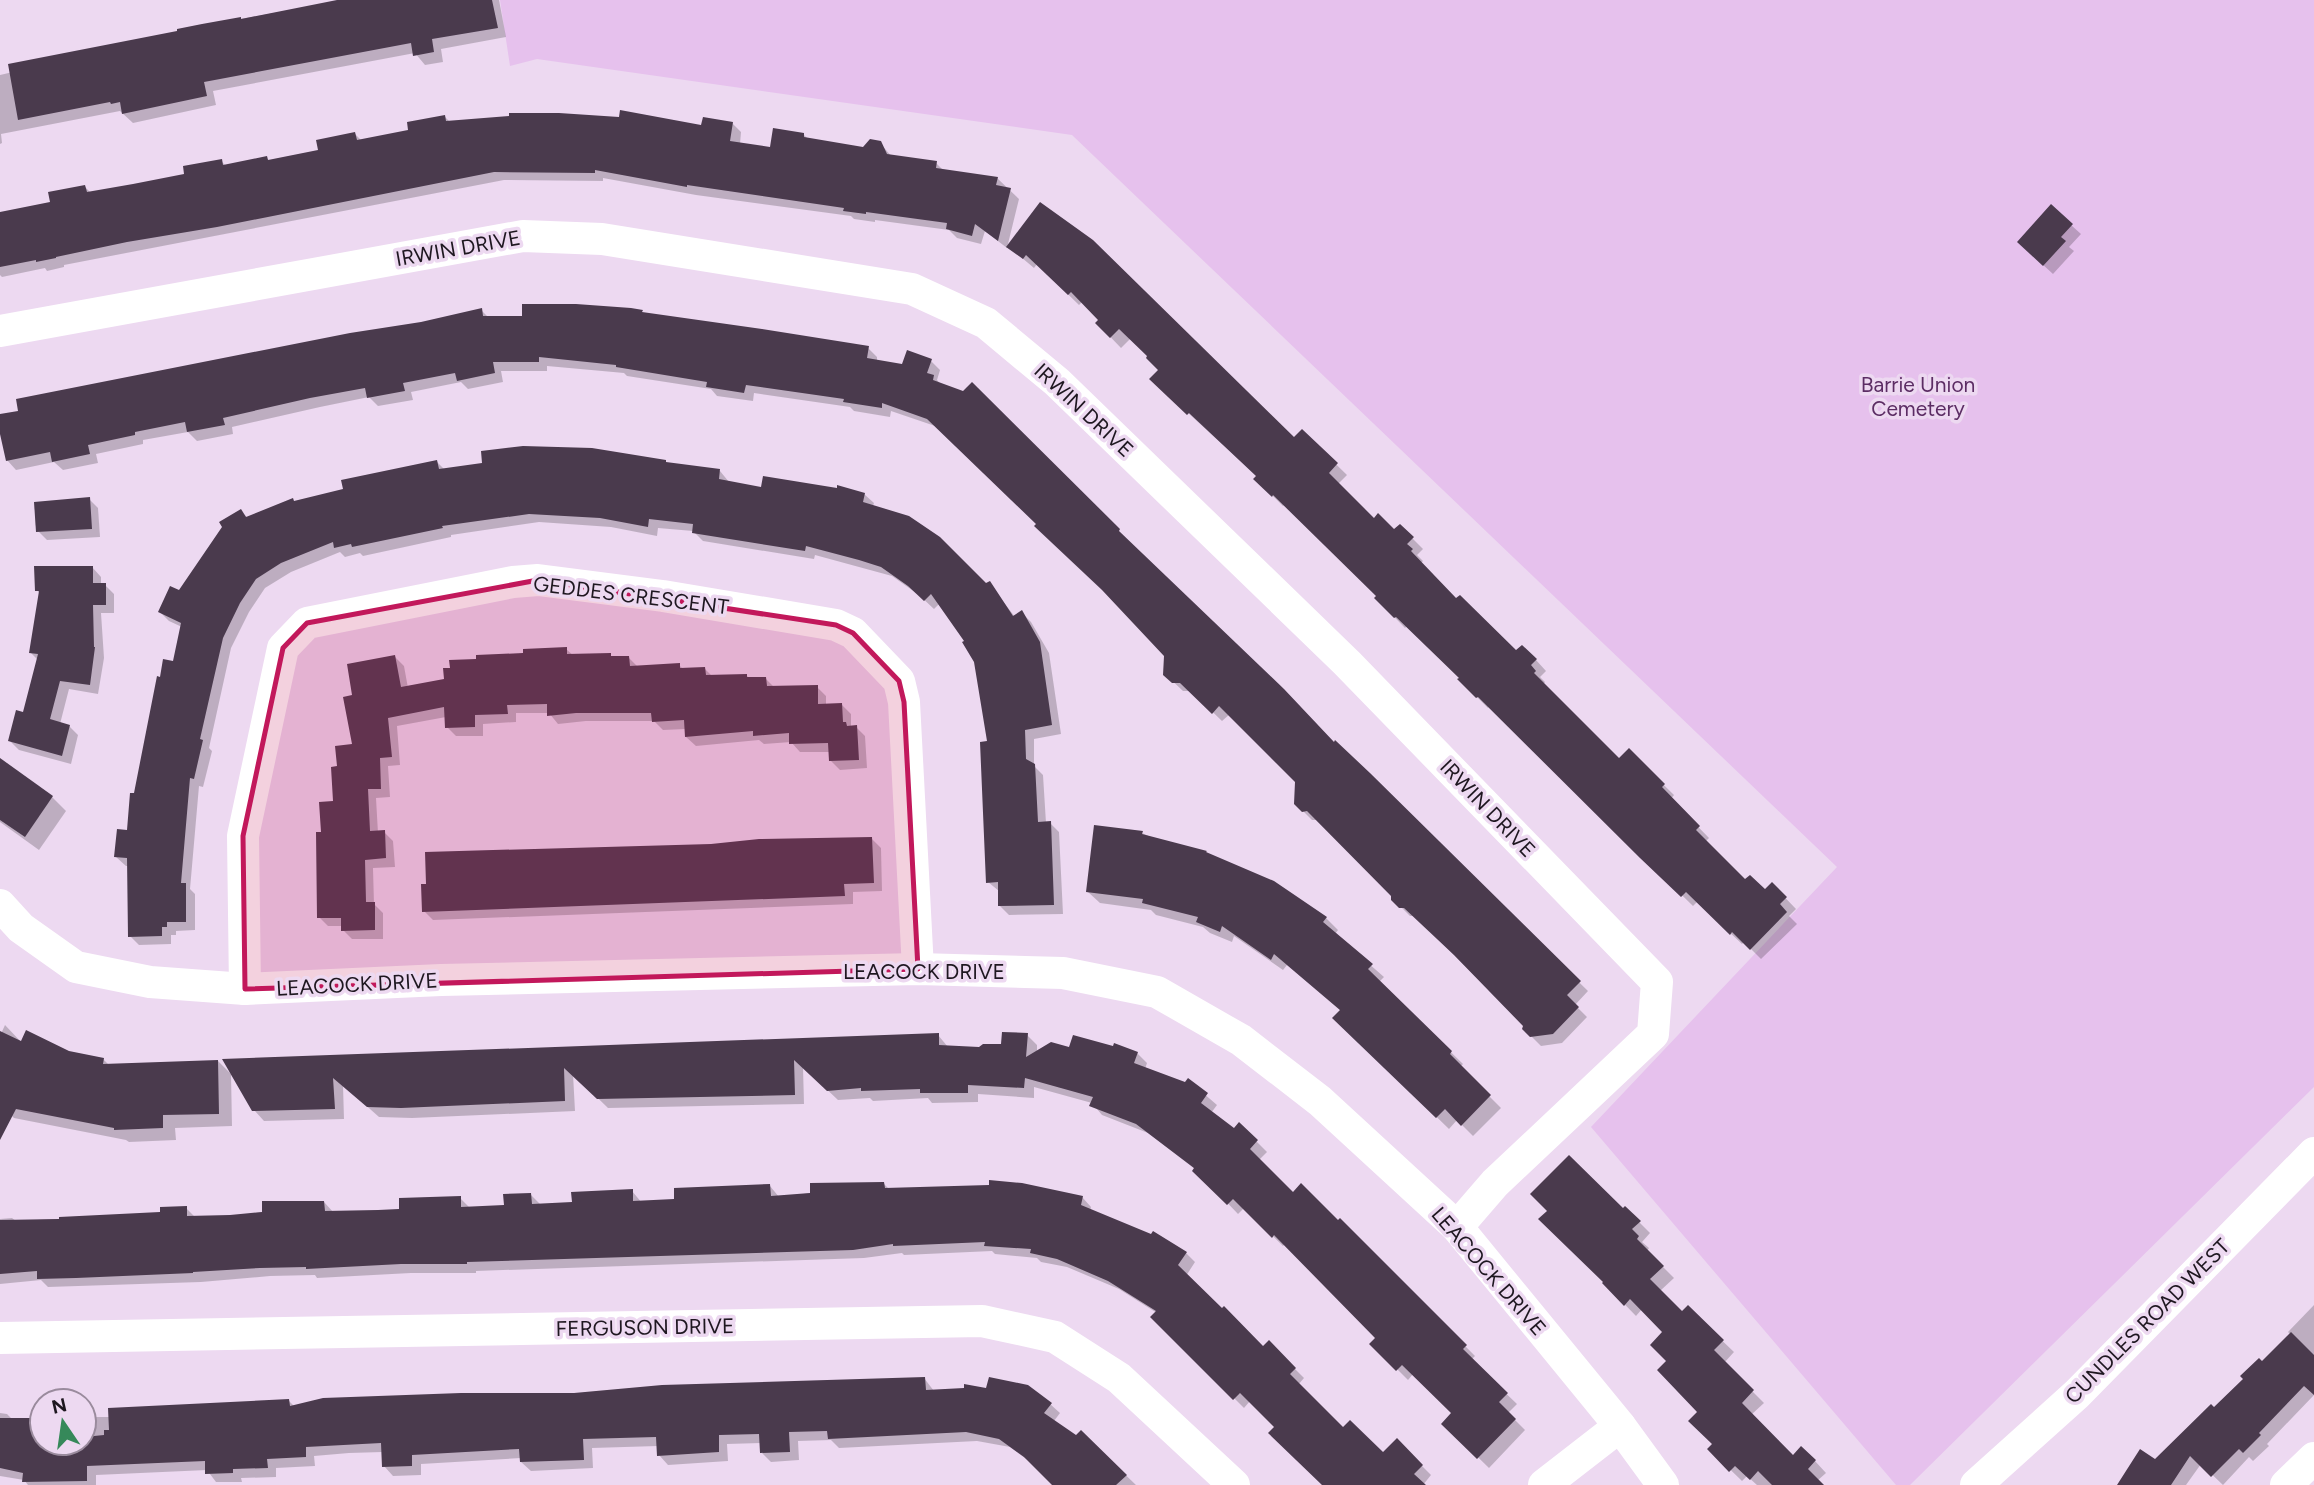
<svg xmlns="http://www.w3.org/2000/svg" width="2314" height="1485" font-family="Figtree,sans-serif">
  <rect width="100%" height="100%" fill="#edd9f1"/>
  <polygon fill="#e6c1ed" points="500,0 2314,0 2314,1087 1910,1485 1896,1485 1591,1127 1837,867 1072,135 537,59 510,66"/>
  <g fill="#0003">
    <polygon points="350,0 499,0 506,37 441,49 443,62 425,65 415,53 213,91 216,105 156,118 133,123 120,111 1,134 2,143 0,144 0,75 240,19"/>
    <polygon points="445,117 450,122 703,127 732,123 741,132 740,144 772,149 803,134 809,140 863,148 880,143 892,157 936,163 944,171 997,178 1019,199 1007,248 985,231 981,244 957,238 949,230 875,220 875,222 854,219 851,216 696,195 603,178 603,181 504,180 64,265 64,267 47,271 45,268 2,277 0,275 0,214 52,203 85,187 91,193 186,176 221,161 226,166 266,158 270,161 320,151 355,134 362,141 410,131"/>
    <polygon points="1040,205 1294,439 1302,431 1347,475 1338,484 1374,520 1394,532 1400,526 1423,549 1417,555 1423,561 1421,563 1457,600 1516,653 1536,660 1546,671 1540,677 1545,682 1543,685 1620,760 1629,751 1674,795 1671,799 1709,838 1705,842 1745,882 1765,892 1772,884 1796,909 1789,916 1797,924 1761,959 1744,942 1742,944 1697,902 1693,906 1489,706 1488,708 1470,690 1461,678 1407,626 1405,628 1376,598 1378,596 1285,504 1283,506 1256,479 1258,477 1162,389 1160,370 1131,338 1121,348 1097,323 1101,320 1082,302 1079,305 1037,264 1034,268 1009,247"/>
    <polygon points="2051,207 2081,234 2069,247 2074,251 2053,274 2028,251"/>
    <polygon points="481,310 489,318 644,314 868,348 877,357 877,362 903,366 931,361 940,370 937,380 942,386 963,393 972,385 1127,541 1588,991 1575,1005 1587,1017 1562,1043 1541,1046 1524,1029 1525,1026 1415,916 1410,916 1393,899 1393,895 1317,820 1312,820 1296,804 1297,781 1230,714 1222,721 1191,691 1183,691 1165,674 1165,655 1135,621 1038,524 938,427 891,411 890,417 854,411 850,407 754,393 753,401 717,396 711,389 627,376 624,373 547,366 547,371 501,371 503,382 468,389 461,382 411,392 413,400 378,406 369,397 320,407 232,427 233,434 197,441 188,432 143,440 143,444 96,454 98,463 63,470 54,462 16,470 7,460 0,416"/>
    <polygon points="437,462 445,470 720,471 729,482 763,489 864,494 874,503 873,506 986,586 989,583 1015,617 1022,613 1031,622 1049,653 1061,734 1034,739 1034,766 1043,775 1046,823 1050,823 1059,832 1063,914 1009,915 1000,906 999,891 988,882 989,743 975,661 966,642 940,603 934,609 919,595 892,576 815,555 814,559 703,541 693,531 658,528 657,536 611,527 539,522 451,535 451,537 363,556 360,553 345,557 340,552 291,572 265,588 249,612 231,648 209,748 212,751 203,787 199,786 190,889 195,894 195,930 176,931 176,935 171,935 171,944 139,945 130,936 129,866 126,866 116,857 128,832 161,679 175,663 182,627 169,621 160,612 179,592 240,511 248,518 295,502 345,491"/>
    <polygon points="89,499 98,508 100,537 47,540 38,531"/>
    <polygon points="92,567 101,577 101,585 105,585 114,594 114,613 101,613 104,658 98,694 69,689 60,724 69,726 78,735 71,764 19,750 10,741 24,714 38,660 31,653 40,594 37,590"/>
    <polygon points="566,649 574,656 610,655 613,658 628,657 638,667 679,665 684,670 705,669 712,676 746,675 750,679 765,678 775,688 817,687 826,696 826,706 842,705 851,714 851,727 856,727 865,736 867,768 840,770 831,761 830,752 800,752 791,742 764,744 759,740 696,746 686,737 686,729 663,730 654,721 586,721 558,724 549,713 516,713 516,722 483,724 483,736 456,736 447,727 446,717 397,726 400,765 388,766 390,797 376,798 378,833 384,832 393,841 395,867 373,868 374,904 383,913 383,939 352,939 343,930 343,926 328,926 319,917 323,834 334,803 339,768 354,746 354,696 395,657 404,666 408,688 445,681 525,655"/>
    <polygon points="0,761 52,797 66,811 39,850 0,822"/>
    <polygon points="1142,833 1326,918 1338,930 1335,934 1384,977 1379,982 1463,1064 1460,1067 1501,1108 1473,1136 1457,1120 1449,1129 1335,1018 1341,1011 1287,965 1283,970 1234,936 1232,942 1210,933 1203,927 1156,915 1151,910 1100,903 1088,892"/>
    <polygon points="872,839 881,848 882,891 853,892 853,904 433,920 424,911 427,885"/>
    <polygon points="5,1025 22,1043 103,1059 109,1065 218,1061 231,1074 232,1126 175,1128 176,1140 129,1142 126,1140 14,1118 1,1105 0,1098 0,1036"/>
    <polygon points="938,1035 948,1047 979,1049 1002,1045 1027,1035 1037,1045 1037,1052 1071,1049 1137,1053 1147,1063 1145,1069 1185,1085 1188,1080 1217,1105 1211,1113 1234,1130 1239,1124 1267,1152 1259,1160 1293,1194 1338,1222 1340,1220 1475,1356 1471,1360 1517,1404 1508,1413 1525,1430 1489,1468 1444,1424 1454,1413 1413,1374 1408,1380 1372,1344 1378,1338 1285,1244 1283,1246 1244,1208 1238,1214 1195,1169 1148,1133 1102,1115 1092,1103 1034,1087 1034,1098 978,1094 978,1102 932,1103 928,1098 873,1101 870,1098 838,1100 803,1067 804,1104 608,1108 573,1074 575,1111 412,1118 379,1117 343,1085 344,1119 264,1121 254,1110 225,1060"/>
    <polygon points="884,1184 890,1190 1082,1197 1091,1207 1090,1211 1186,1253 1195,1262 1186,1276 1264,1348 1269,1343 1304,1378 1298,1385 1343,1429 1383,1455 1397,1441 1431,1475 1423,1485 1324,1485 1276,1427 1250,1401 1244,1408 1153,1317 1157,1313 1119,1289 1067,1267 1041,1262 1037,1258 995,1254 992,1251 904,1255 902,1253 864,1258 476,1271 476,1273 411,1273 317,1278 315,1275 270,1276 201,1282 48,1287 41,1280 0,1284 0,1219 12,1218 16,1221 162,1214 186,1208 196,1218 230,1217 324,1202 334,1213 401,1210 460,1198 470,1208 505,1207 531,1195 541,1205 574,1204 632,1191 642,1203 676,1201 770,1186 779,1197"/>
    <polygon points="1625,1208 1650,1233 1642,1242 1649,1248 1647,1251 1674,1278 1660,1291 1682,1314 1688,1308 1734,1352 1724,1363 1764,1403 1751,1415 1793,1457 1815,1461 1826,1473 1817,1481 1822,1485 1757,1485 1747,1476 1742,1481 1709,1449 1714,1444 1699,1412 1669,1361 1665,1332 1642,1309 1636,1316 1604,1283 1606,1282 1549,1211 1623,1211"/>
    <polygon points="2314,1305 2314,1395 2267,1444 2269,1446 2253,1461 2249,1457 2223,1485 2201,1464 2186,1485 2119,1485 2156,1462 2214,1409 2291,1335 2288,1332"/>
    <polygon points="924,1378 934,1391 1050,1404 1060,1413 1054,1421 1076,1437 1081,1432 1136,1485 1055,1485 1036,1466 1010,1447 977,1441 839,1448 831,1440 798,1441 799,1460 771,1462 761,1452 761,1443 727,1444 728,1461 668,1465 659,1455 658,1446 592,1448 593,1468 531,1471 521,1462 521,1458 421,1464 421,1475 393,1476 384,1466 383,1452 349,1453 314,1456 315,1466 276,1468 276,1477 241,1478 242,1482 216,1482 207,1470 96,1475 96,1485 28,1485 24,1480 0,1476 0,1413 7,1414 13,1420 42,1420 42,1443 84,1443 84,1417 110,1417 289,1401 295,1407"/>
  </g>
  <g fill="#4a3a4d">
    <polygon points="337,0 492,0 498,28 432,39 434,52 413,56 411,43 204,82 207,96 122,114 120,102 111,104 110,102 18,120 8,64 177,31 177,29 202,24 241,17 241,19"/>
    <polygon points="620,110 701,125 703,117 733,122 730,141 770,147 773,128 804,133 804,137 863,147 870,139 881,141 887,154 937,161 936,168 998,177 996,185 1011,188 998,241 975,224 972,236 946,229 947,223 866,212 866,214 843,211 844,208 687,185 687,187 595,170 595,173 494,172 217,227 127,242 56,257 56,258 36,262 36,260 0,267 0,212 50,202 48,192 85,185 87,192 133,184 184,174 183,166 222,159 223,165 267,156 268,160 318,150 316,140 355,132 357,140 408,130 407,122 445,115 446,121 509,116 509,113 559,113 619,117"/>
    <polygon points="1040,202 1093,240 1294,437 1302,429 1338,463 1329,473 1374,518 1378,513 1394,529 1400,524 1414,537 1407,544 1413,549 1411,551 1456,598 1460,595 1516,650 1522,645 1537,659 1531,665 1536,671 1534,673 1619,758 1629,748 1665,784 1662,787 1700,826 1696,830 1745,879 1750,875 1765,889 1772,882 1787,897 1780,904 1787,912 1750,950 1732,932 1730,935 1686,892 1681,897 1640,858 1478,697 1476,698 1457,679 1459,678 1396,617 1394,618 1374,598 1376,596 1273,495 1272,497 1253,479 1256,476 1189,413 1187,415 1149,379 1158,370 1146,358 1147,356 1119,329 1110,338 1095,323 1098,320 1071,292 1068,295 1026,255 1023,259 1006,247"/>
    <polygon points="2051,204 2073,224 2061,237 2066,241 2043,266 2017,242"/>
    <polygon points="522,304 576,304 631,308 643,310 642,312 762,329 869,346 867,358 902,364 907,350 932,359 927,373 934,375 933,380 963,391 972,382 1120,529 1119,531 1284,689 1334,742 1335,740 1370,773 1581,981 1567,995 1579,1007 1553,1034 1530,1037 1522,1029 1523,1026 1454,955 1404,908 1399,908 1391,900 1391,896 1307,811 1302,812 1294,804 1295,782 1219,706 1212,714 1180,683 1172,683 1163,675 1164,656 1102,590 1034,526 1036,524 927,419 882,403 882,408 843,402 844,399 746,385 744,393 706,387 707,382 616,367 616,365 539,357 539,362 493,362 495,373 457,381 455,373 403,383 405,391 367,398 365,388 310,398 223,418 225,425 187,432 185,422 135,432 135,435 88,445 90,454 52,462 50,452 6,461 0,434 0,414 18,411 16,399 350,333 421,322 482,308 483,316 522,316"/>
    <polygon points="523,446 592,448 666,460 666,462 720,469 719,479 761,487 763,476 837,488 837,485 865,493 863,502 909,516 940,537 986,583 990,581 1013,616 1022,610 1040,642 1052,725 1025,730 1026,759 1035,764 1038,822 1051,821 1054,905 998,906 998,882 986,883 980,742 987,741 974,662 962,642 964,641 931,594 924,601 908,586 881,567 859,560 806,546 805,551 692,533 693,524 649,519 648,527 600,518 529,514 442,526 443,528 352,547 351,544 334,548 333,542 281,563 256,579 240,603 223,638 200,739 203,740 194,779 190,778 181,883 186,883 186,922 167,922 167,927 162,927 162,936 128,937 127,858 114,857 117,829 127,830 130,793 134,793 157,676 160,677 163,659 173,661 181,623 158,612 170,586 179,590 222,527 219,522 241,509 246,517 293,498 294,501 343,489 341,480 437,460 439,469 482,463 481,451"/>
    <polygon points="90,497 92,529 36,532 34,502"/>
    <polygon points="34,566 93,566 93,583 106,583 106,605 93,605 94,647 95,647 90,685 60,681 50,719 70,725 62,756 8,741 16,710 23,712 38,654 29,653 39,591 35,591"/>
    <polygon points="567,647 567,654 611,653 611,656 629,656 630,666 680,663 680,668 705,667 706,675 747,674 747,677 766,677 767,686 818,685 818,704 842,703 843,722 846,722 847,726 857,725 859,760 829,761 828,743 789,744 789,733 753,736 753,731 685,737 684,720 652,722 651,713 576,713 547,716 547,704 507,705 508,714 475,715 475,727 445,728 444,707 388,718 392,757 380,758 381,789 368,789 370,831 385,830 386,858 365,860 366,902 375,902 375,930 341,931 341,918 317,918 316,832 321,832 319,802 333,801 331,767 337,766 335,746 352,744 343,697 352,695 347,664 395,655 401,687 444,679 443,668 450,668 449,660 476,659 476,655 523,653 523,649"/>
    <polygon points="0,758 53,796 25,837 0,820"/>
    <polygon points="1094,825 1143,831 1142,834 1207,851 1206,852 1274,881 1327,917 1323,922 1373,964 1368,969 1452,1051 1450,1054 1491,1095 1461,1126 1445,1109 1436,1118 1332,1018 1340,1010 1274,954 1271,960 1222,926 1220,932 1196,922 1198,917 1142,903 1143,899 1086,892"/>
    <polygon points="872,837 874,883 844,884 845,896 422,912 421,884 426,884 425,852 711,844 759,839"/>
    <polygon points="26,1030 69,1051 104,1058 103,1064 218,1060 219,1114 163,1115 163,1128 114,1130 114,1128 16,1109 0,1140 0,1031 21,1041"/>
    <polygon points="1002,1032 1028,1033 1026,1057 1051,1042 1069,1047 1073,1035 1113,1046 1114,1043 1138,1052 1134,1063 1185,1082 1188,1078 1208,1093 1201,1103 1234,1128 1239,1122 1258,1140 1250,1149 1293,1192 1301,1183 1338,1220 1340,1218 1467,1345 1463,1349 1508,1393 1499,1402 1516,1419 1477,1459 1441,1424 1451,1413 1402,1365 1396,1371 1369,1344 1375,1338 1274,1235 1272,1238 1233,1199 1227,1205 1192,1171 1194,1168 1136,1124 1089,1106 1093,1097 1025,1078 1024,1088 968,1085 968,1093 920,1093 920,1089 861,1091 861,1088 827,1091 794,1060 795,1095 597,1099 564,1068 565,1101 401,1108 367,1107 333,1078 335,1109 252,1111 222,1059 939,1033 939,1045 979,1047 983,1044 1001,1044"/>
    <polygon points="1569,1155 1623,1208 1625,1206 1641,1221 1632,1229 1639,1236 1637,1239 1664,1266 1650,1279 1682,1311 1688,1305 1724,1340 1714,1350 1754,1390 1742,1403 1793,1455 1801,1446 1816,1460 1808,1469 1824,1485 1772,1485 1758,1471 1750,1480 1735,1466 1729,1472 1707,1449 1712,1444 1688,1421 1697,1412 1657,1370 1666,1361 1650,1345 1662,1332 1630,1299 1624,1306 1602,1283 1603,1282 1538,1219 1547,1211 1530,1194"/>
    <polygon points="989,1180 1022,1183 1083,1196 1081,1205 1151,1234 1153,1231 1187,1252 1178,1265 1222,1308 1224,1306 1263,1346 1269,1340 1296,1368 1290,1374 1343,1427 1350,1420 1383,1452 1397,1438 1423,1465 1414,1474 1426,1485 1322,1485 1268,1433 1274,1427 1240,1393 1233,1400 1150,1317 1156,1311 1108,1281 1057,1259 1030,1253 1031,1249 984,1246 985,1242 893,1246 893,1244 853,1250 467,1262 467,1264 401,1264 306,1269 306,1267 260,1268 193,1272 193,1273 76,1278 37,1279 37,1271 0,1274 0,1220 59,1219 59,1217 160,1212 160,1207 187,1206 187,1216 230,1215 262,1212 262,1201 324,1201 325,1211 378,1210 399,1209 399,1198 461,1196 461,1207 504,1205 503,1194 531,1193 532,1204 572,1202 571,1192 633,1189 633,1201 674,1199 674,1188 770,1184 771,1196 810,1193 810,1183 884,1182 885,1188 989,1185"/>
    <polygon points="2291,1332 2314,1355 2314,1395 2304,1386 2259,1433 2261,1435 2243,1453 2239,1449 2211,1477 2190,1456 2171,1485 2117,1485 2140,1449 2155,1459 2211,1404 2214,1407 2243,1379 2240,1376 2259,1358 2262,1361"/>
    <polygon points="925,1377 926,1390 964,1388 964,1384 986,1388 989,1377 1028,1385 1052,1403 1044,1413 1076,1435 1081,1430 1127,1475 1116,1485 1052,1485 1024,1457 999,1439 966,1432 828,1439 827,1431 789,1432 790,1452 760,1453 759,1434 719,1435 719,1452 657,1456 656,1437 583,1439 584,1460 551,1461 520,1462 519,1449 412,1455 412,1466 382,1467 381,1443 306,1447 306,1457 267,1459 268,1468 233,1469 233,1473 205,1474 205,1461 87,1466 87,1481 22,1482 23,1473 0,1468 0,1418 42,1418 42,1443 84,1443 84,1437 104,1435 104,1430 109,1430 108,1408 289,1399 290,1406 323,1398 461,1393 574,1393 662,1385"/>
  </g>
  <g fill="none" stroke-linecap="round" stroke-linejoin="round">
    <g stroke="#fff" stroke-width="32">
      <polyline points="0,331 523,236 602,239 912,289 986,323 1057,382 1347,663 1657,982 1653,1034 1495,1183 1457,1227"/>
      <polyline points="0,905 21,928 76,967 150,982 245,989 441,980 918,969 1063,973 1157,992 1241,1040 1320,1101 1457,1227 1620,1426 1663,1485"/>
      <polyline points="245,989 243,836 283,648 307,623 513,582 538,580 663,596 836,625 853,633 899,681 904,702 918,969"/>
      <polyline points="0,1338 982,1321 1055,1337 1119,1378 1234,1485"/>
      <polyline points="1544,1485 1620,1426"/>
      <polyline points="1976,1485 2077,1394 2314,1153"/>
      <polyline points="2286,1485 2314,1458"/>
    </g>
  </g>
  <path fill="#c2185b" fill-opacity="0.2" stroke="#c2185b" stroke-width="5" stroke-linejoin="round" d="M 538,580 L 836,625 L 853,633 L 899,681 L 904,702 L 918,969 L 245,989 L 243,836 L 283,648 L 307,623 Z"/>
  <g text-anchor="middle" dominant-baseline="central" stroke-width="7" stroke-linejoin="round" paint-order="stroke">
    <g font-size="21" fill="#1e1720" stroke="#edd9f1">
      <text transform="translate(458 248) rotate(-10)">IRWIN DRIVE</text>
      <text transform="translate(1084 410) rotate(43)">IRWIN DRIVE</text>
      <text transform="translate(631 595) rotate(7)">GEDDES CRESCENT</text>
      <text transform="translate(1488 808) rotate(46)">IRWIN DRIVE</text>
      <text x="924" y="971">LEACOCK DRIVE</text>
      <text transform="translate(357 984) rotate(-3)">LEACOCK DRIVE</text>
      <text transform="translate(1489 1271) rotate(49)">LEACOCK DRIVE</text>
      <text transform="translate(2147 1321) rotate(-45)">CUNDLES ROAD WEST</text>
      <text transform="translate(645 1327) rotate(-1)">FERGUSON DRIVE</text>
    </g>
    <g font-size="21" fill="#5c2d64" stroke="#edd9f1">
      <text x="1918" y="384">Barrie Union<tspan x="1918" dy="24">Cemetery</tspan></text>
    </g>
  </g>
  <g transform="translate(63 1422) rotate(347)"><circle r="33" fill="#edd9f1" stroke="#9a8b9d" stroke-width="2"/>
  <path d="M0-5L12 26L0 18L-12 26Z" fill="#36895a"/>
  <text y="-10" font-size="19" font-weight="bold" text-anchor="middle" fill="#1e1720">N</text>
  </g>
</svg>
